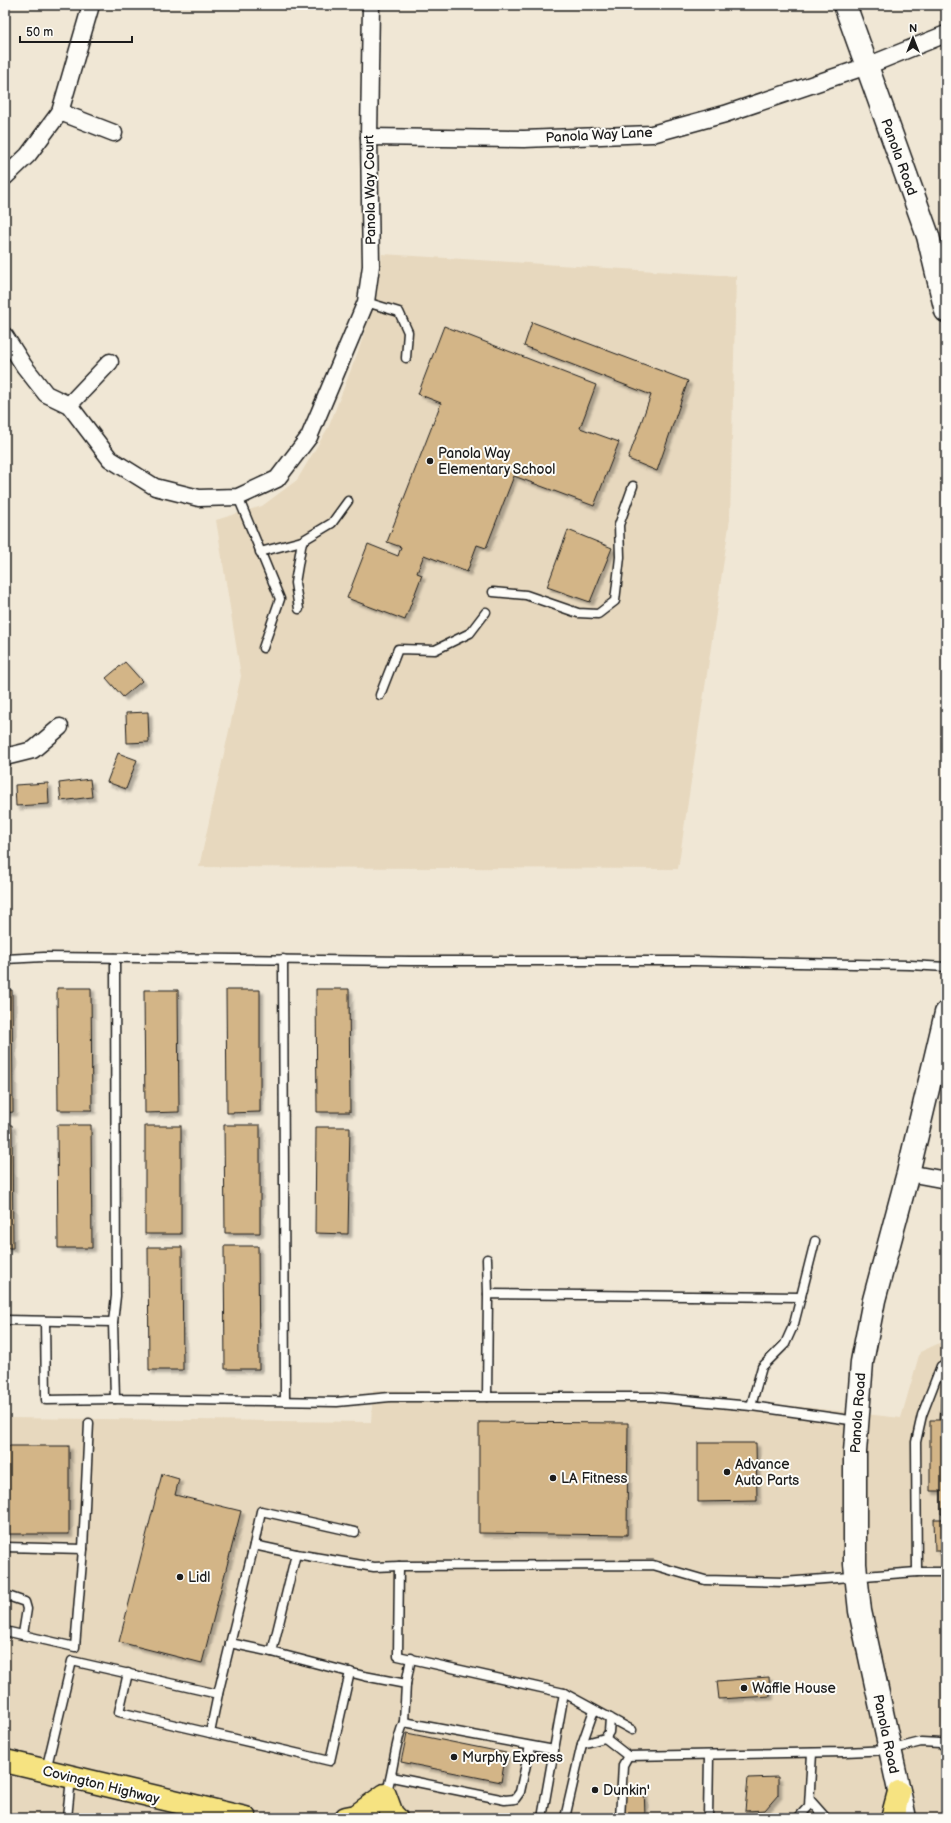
<svg xmlns="http://www.w3.org/2000/svg" width="951" height="1823" font-family="'Balsamiq Sans',sans-serif">
  <defs>
    <filter id="shadow"><feDropShadow dx="3.5" dy="3.5" stdDeviation="1" flood-color="#0004"/></filter>
  </defs>
  <rect width="100%" height="100%" fill="#f0e7d5"/>
  <filter id="ink" filterUnits="userSpaceOnUse"><feTurbulence type="fractalNoise" baseFrequency=".025" numOctaves="2"/><feDisplacementMap in="SourceGraphic" scale="8" xChannelSelector="R" yChannelSelector="G"/><feConvolveMatrix kernelMatrix="1 2 1 2 8 2 1 2 1" color-interpolation-filters="sRGB"/></filter>
  <g filter="url(#ink)">
    <g fill="#e7d8be">
      <polygon points="382,254 736,276 730,519 678,869 199,867 241,676 216,520 262,506 297,480 329,426 359,349 377,294"/>
      <polygon points="946,1340 946,1818 5,1818 5,1418 371,1422 373,1390 713,1397 901,1418 920,1352"/>
    </g>
    <g fill="#d3b587" stroke="#1c1c1c" filter="url(#shadow)">
      <polygon points="532,322 688,381 657,471 628,459 651,395 524,346"/>
      <polygon points="444,326 596,385 580,428 619,442 594,506 514,476 486,548 477,545 467,572 424,555 417,573 422,575 405,620 347,598 368,544 398,556 401,547 387,542 441,403 418,394"/>
      <polygon points="568,530 612,548 590,602 547,587"/>
      <polygon points="125,662 142,681 123,697 106,678"/>
      <polygon points="148,712 149,742 127,743 126,713"/>
      <polygon points="118,753 137,760 126,789 107,782"/>
      <polygon points="90,779 92,797 61,801 59,783"/>
      <polygon points="48,783 49,804 16,806 15,785"/>
      <polygon points="57,988 91,988 92,1110 58,1110"/>
      <polygon points="316,989 349,989 350,1112 317,1112"/>
      <polygon points="5,990 12,990 13,1112 5,1113"/>
      <polygon points="144,990 178,990 179,1112 145,1113"/>
      <polygon points="226,990 260,990 260,1112 227,1113"/>
      <polygon points="5,1125 12,1125 13,1248 5,1248"/>
      <polygon points="57,1125 91,1125 92,1248 58,1248"/>
      <polygon points="224,1125 260,1125 260,1233 225,1233"/>
      <rect x="145" y="1126" width="36" height="108"/>
      <polygon points="316,1127 350,1127 348,1234 315,1233"/>
      <polygon points="224,1246 258,1246 259,1369 225,1369"/>
      <polygon points="148,1247 182,1247 183,1370 149,1370"/>
      <polygon points="941,1396 946,1396 946,1514 941,1514 941,1491 930,1491 930,1420 940,1420"/>
      <polygon points="479,1422 628,1423 627,1535 479,1533"/>
      <polygon points="698,1443 756,1443 757,1501 698,1502"/>
      <rect x="5" y="1446" width="64" height="88"/>
      <polygon points="162,1474 179,1479 175,1495 241,1511 202,1663 119,1642"/>
      <polygon points="934,1519 946,1519 946,1551 935,1551"/>
      <polygon points="769,1677 770,1696 719,1699 717,1681"/>
      <polygon points="407,1733 506,1753 501,1782 401,1762"/>
      <polygon points="778,1777 778,1795 765,1810 745,1811 748,1778"/>
      <polygon points="644,1787 645,1817 625,1818 623,1788"/>
    </g>
    <g fill="none" stroke-linecap="round" stroke-linejoin="round">
      <defs>
        <g id="service">
          <polyline points="366,302 399,312 408,332 406,358"/>
          <polyline points="238,497 280,599 263,648"/>
          <polyline points="260,552 302,541 332,523 348,501"/>
          <polyline points="493,592 526,595 578,613 598,614 615,601 620,557 619,525 633,486"/>
          <polyline points="299,609 295,583 302,541"/>
          <polyline points="380,695 398,649 435,650 470,633 486,612"/>
          <polyline points="5,959 44,957 410,961 694,961 910,965 946,967"/>
          <polyline points="283,959 285,1401"/>
          <polyline points="487,1259 488,1294"/>
          <polyline points="5,1320 113,1322 115,1399 337,1402 390,1397 653,1397 751,1406 857,1421"/>
          <polyline points="45,1321 46,1400 115,1399"/>
          <polyline points="113,1322 116,1296 115,958"/>
          <polyline points="487,1397 488,1294 801,1297"/>
          <polyline points="751,1406 762,1367 785,1344 794,1324 815,1241"/>
          <polyline points="254,1545 261,1511 355,1532"/>
          <polyline points="5,1547 83,1549"/>
          <polyline points="296,1554 374,1567 399,1566"/>
          <polyline points="917,1572 916,1442 922,1415 941,1366 946,1364"/>
          <polyline points="5,1595 25,1602 27,1609 23,1634"/>
          <polyline points="5,1631 75,1647 83,1549 89,1423"/>
          <polyline points="230,1643 272,1652"/>
          <polyline points="128,1673 119,1712 210,1733 218,1694"/>
          <polyline points="406,1684 411,1658"/>
          <polyline points="632,1730 564,1693 398,1656 399,1566 653,1565 705,1580 784,1582 917,1572 946,1572"/>
          <polyline points="210,1733 330,1761 350,1672"/>
          <polyline points="605,1738 628,1756 845,1752 889,1750 921,1742 940,1743 946,1747"/>
          <polyline points="582,1744 605,1738 609,1732 610,1718"/>
          <polyline points="46,1770 72,1661 218,1694 254,1545 296,1554 272,1652 364,1676 406,1684 404,1722"/>
          <polyline points="392,1777 505,1800 515,1799 520,1792 530,1746"/>
          <path d="M 386,1794 C 394,1771 394,1744 404,1722 L 554,1750"/>
          <polyline points="810,1800 826,1818"/>
          <polyline points="67,1818 71,1778"/>
          <polyline points="542,1818 564,1693"/>
          <polyline points="565,1818 582,1744 594,1710"/>
          <polyline points="620,1818 623,1765 628,1756"/>
          <polyline points="708,1818 709,1756"/>
          <polyline points="798,1818 809,1806 812,1753"/>
        </g>
        <g id="minor">
          <polyline points="60,112 114,133"/>
          <polyline points="369,137 524,139 652,134 725,114 867,66 946,34"/>
          <polyline points="5,177 28,155 60,112 91,5"/>
          <polyline points="5,336 24,366 46,394 69,405 110,459 155,487 199,498 238,497 277,479 309,437 366,302 371,266 369,137 371,5"/>
          <polyline points="69,405 110,362"/>
          <polyline points="5,757 33,750 60,727"/>
          <polyline points="908,1173 946,1180"/>
        </g>
        <g id="secondary">
          <polyline points="845,5 928,236 946,311"/>
          <polyline points="905,1818 860,1611 855,1564 855,1452 862,1362 874,1300 908,1173 946,1013"/>
        </g>
        <g id="primary">
          <polyline points="5,1761 245,1818"/>
          <polyline points="346,1818 356,1816 385,1795 392,1814 396,1818"/>
          <polyline points="892,1818 899,1792"/>
        </g>
      </defs>
      <use href="#service" stroke="#1c1c1c" stroke-width="11"/>
      <use href="#minor" stroke="#1c1c1c" stroke-width="19"/>
      <use href="#secondary" stroke="#1c1c1c" stroke-width="25"/>
      <use href="#primary" stroke="#1c1c1c" stroke-width="25"/>
      <use href="#service" stroke="#fdfcf7" stroke-width="8"/>
      <use href="#minor" stroke="#fdfcf7" stroke-width="16"/>
      <use href="#secondary" stroke="#fdfcf7" stroke-width="22"/>
      <use href="#primary" stroke="#f6e381" stroke-width="22"/>
    </g>
  </g>
  <g fill="#1c1c1c" stroke="#fdfcf7" stroke-width="1.5">
    <circle cx="430" cy="461" r="4"/>
    <circle cx="727" cy="1472" r="4"/>
    <circle cx="553" cy="1478" r="4"/>
    <circle cx="180" cy="1577" r="4"/>
    <circle cx="744" cy="1688" r="4"/>
    <circle cx="454" cy="1757" r="4"/>
    <circle cx="595" cy="1790" r="4"/>
  </g>
  <g text-anchor="middle" dominant-baseline="central" stroke-width="4" stroke-linejoin="round" paint-order="stroke">
    <g font-size="14" fill="#1c1c1c" stroke="#fdfcf7">
      <text transform="translate(599 135) rotate(-3)">Panola Way Lane</text>
      <text transform="translate(899 157) rotate(70)">Panola Road</text>
      <text transform="translate(370 190) rotate(-91)">Panola Way Court</text>
      <text transform="translate(858 1413) rotate(-86)">Panola Road</text>
      <text transform="translate(886 1734) rotate(78)">Panola Road</text>
      <text transform="translate(101 1785) rotate(14)">Covington Highway</text>
    </g>
    <g font-size="14" fill="#1c1c1c" stroke="#fdfcf7" text-anchor="start">
      <text x="438" y="453">Panola Way<tspan x="438" dy="16">Elementary School</tspan></text>
      <text x="735" y="1464">Advance<tspan x="735" dy="16">Auto Parts</tspan></text>
      <text x="561" y="1478">LA Fitness</text>
      <text x="188" y="1577">Lidl</text>
      <text x="752" y="1688">Waffle House</text>
      <text x="462" y="1757">Murphy Express</text>
      <text x="603" y="1790">Dunkin'</text>
    </g>
  </g>
  <rect width="951" height="1823" fill="none" stroke="#fdfcf7" stroke-width="20"/>
  <rect x="10" y="10" width="931" height="1803" fill="none" stroke="#1c1c1c" stroke-width="1.5" filter="url(#ink)"/>
  <g transform="translate(913 38)" stroke="#fdfcf7" stroke-width="3" paint-order="stroke">
  <path d="M0-3L7 15L0 10L-7 15Z" fill="#1c1c1c"/>
  <text y="-6" font-size="11" font-weight="bold" text-anchor="middle" fill="#1c1c1c">N</text>
  </g>
  <path d="M20 36v6h112v-6" fill="none" stroke="#1c1c1c" stroke-width="2"/>
  <text x="26" y="36" font-size="12" fill="#1c1c1c" stroke="#fdfcf7" stroke-width="3" paint-order="stroke">50 m</text>
</svg>
